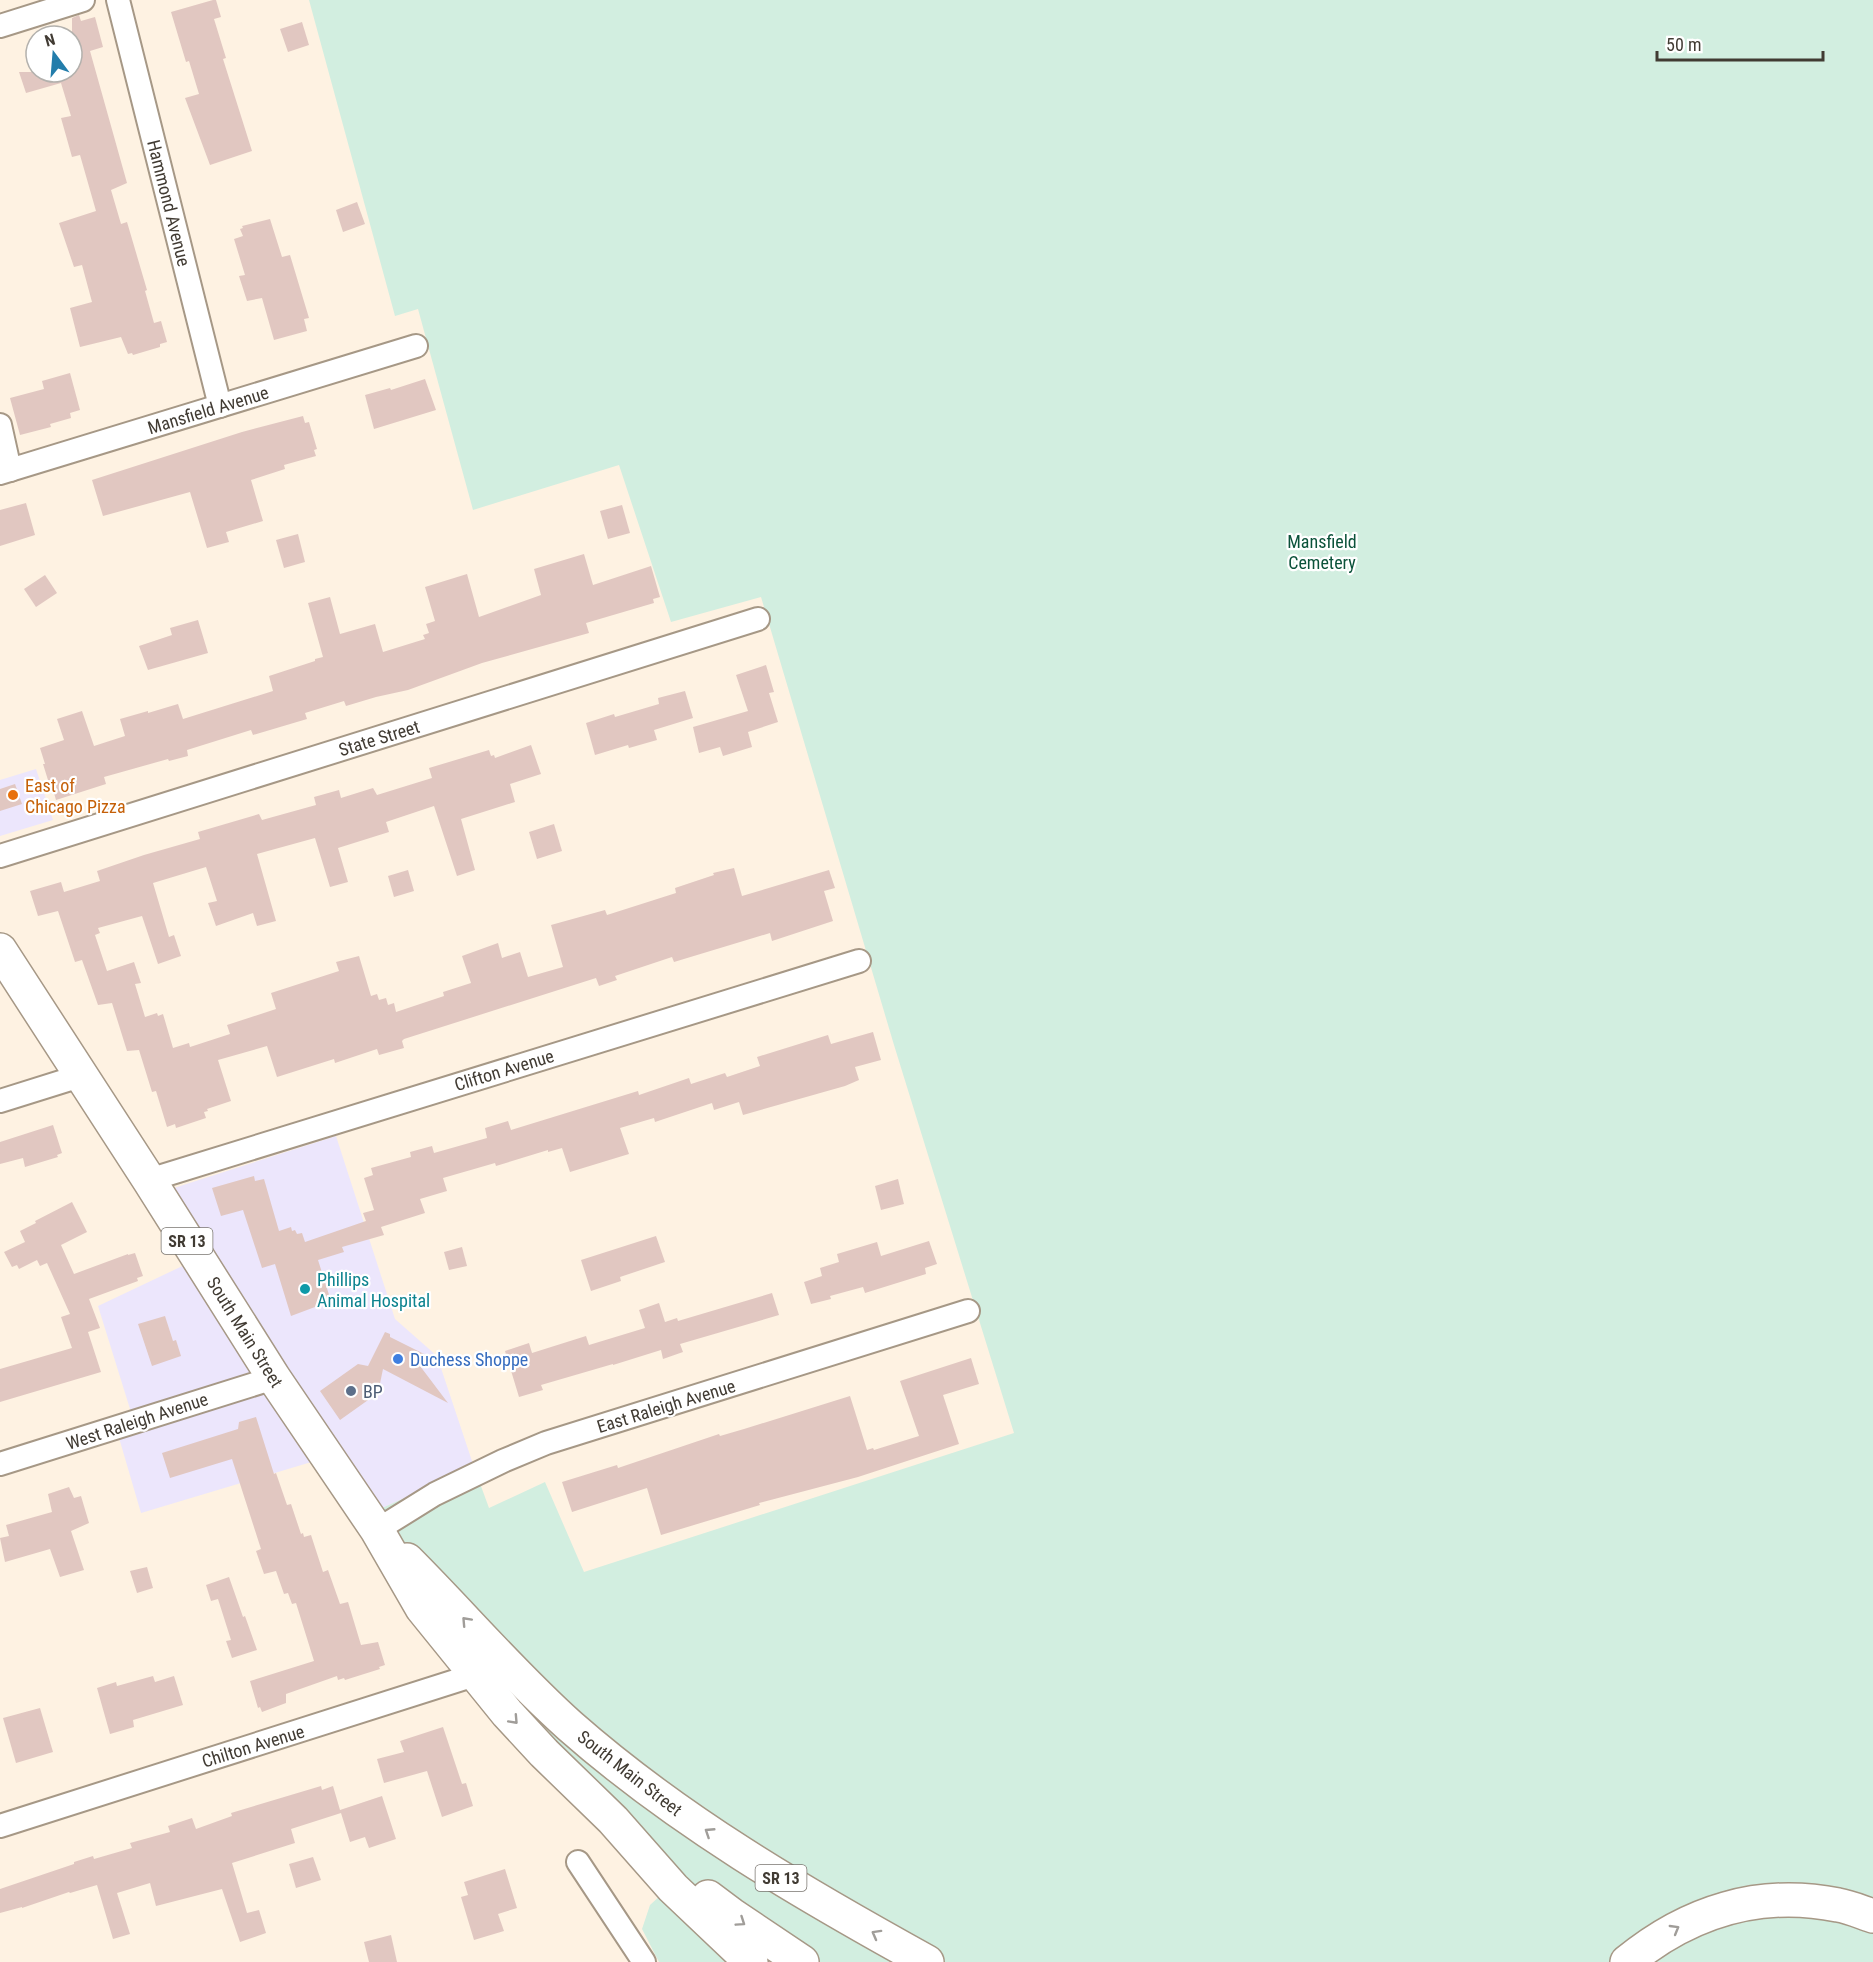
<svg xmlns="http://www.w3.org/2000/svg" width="1873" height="1962" font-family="'Roboto Condensed',sans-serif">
  <rect width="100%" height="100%" fill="#fef2e2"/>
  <g fill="#ece6fc">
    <polygon points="36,769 53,820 0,836 0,780"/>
    <polygon points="336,1136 395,1319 437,1356 474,1467 353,1521 318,1460 141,1513 117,1431 135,1425 98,1306 193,1261 152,1195"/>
  </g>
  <polygon fill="#d2eee0" points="309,0 1873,0 1873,1962 659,1962 642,1929 650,1905 662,1894 353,1521 474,1467 489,1508 545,1482 584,1572 1014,1433 894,1045 761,597 671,622 619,465 473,510 418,309 395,316"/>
  <g fill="#e1c7c1">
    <polygon points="213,0 216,0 221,17 214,19 226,58 223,59 252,151 210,165 185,98 199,94 189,61 186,62 171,12"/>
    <polygon points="79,15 81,21 95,17 103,47 90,51 127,183 111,190 121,224 127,222 147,290 145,291 154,323 161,321 167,342 160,344 160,347 133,355 132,353 128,354 121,337 80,347 70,308 92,302 82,265 74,267 59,223 96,211 80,155 72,157 61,118 71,116 61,83 26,93 19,72 72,72 72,18"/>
    <polygon points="302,22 309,45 288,52 280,29"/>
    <polygon points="357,202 365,224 343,232 336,210"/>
    <polygon points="270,219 282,257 290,255 309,318 304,319 307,331 274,340 262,298 247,301 239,276 245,275 234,239 243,236 240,229 243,228 242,226"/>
    <polygon points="70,373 80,410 70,413 71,418 50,424 51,427 20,435 10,398 44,389 42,381"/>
    <polygon points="425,379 436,410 374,429 365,395 390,388 391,390"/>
    <polygon points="303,416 305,423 309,422 317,449 314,450 316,456 284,465 285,469 251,480 263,521 226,532 229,542 207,548 190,492 103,516 92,480 242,432"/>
    <polygon points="26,503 35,535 0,546 0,510"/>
    <polygon points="622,505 630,533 608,539 600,511"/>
    <polygon points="298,534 305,562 284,568 276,540"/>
    <polygon points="584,554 593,585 651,566 660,597 653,599 654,603 586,623 589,633 482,663 408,690 376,697 346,706 344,701 305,713 307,719 253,735 251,730 187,750 188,756 169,761 168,759 104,777 106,784 56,800 54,793 52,793 43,764 45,764 40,748 64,740 57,719 82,711 94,746 125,736 120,719 148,711 148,713 178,704 183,719 273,691 269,676 315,661 315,659 323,657 308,603 330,597 340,634 375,624 383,652 425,639 423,635 429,633 426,624 435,621 425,587 467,574 479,617 541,595 534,569"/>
    <polygon points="45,575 57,593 36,607 24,589"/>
    <polygon points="198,620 208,653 148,670 139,646 172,635 170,628"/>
    <polygon points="766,665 774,692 769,693 778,722 748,732 752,747 723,756 720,747 699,753 693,727 748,711 736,675"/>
    <polygon points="685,691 693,718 654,730 657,740 629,748 628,745 595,755 586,723 614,714 615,717 659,704 658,698"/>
    <polygon points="531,745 541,774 510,784 515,802 461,819 475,870 457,876 434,806 386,822 389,832 338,848 348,882 330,887 315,838 257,854 276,921 257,926 253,913 216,926 208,903 217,901 206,867 153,883 169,937 174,935 181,956 158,964 142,916 98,928 100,933 95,935 107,971 134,962 141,983 135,984 145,1017 157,1013 158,1016 163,1014 173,1048 189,1043 190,1047 230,1034 227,1025 276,1009 271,993 339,971 336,962 359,956 371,996 377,994 379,1000 386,998 388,1005 394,1003 396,1012 444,996 443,992 471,983 462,956 498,943 502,958 520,952 528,977 563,967 551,925 605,910 607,915 676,893 675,888 714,875 713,873 734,868 742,896 829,870 835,888 824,891 833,921 772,941 770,933 674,962 672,957 615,976 617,980 599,986 596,978 404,1039 402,1041 404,1048 379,1055 377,1049 335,1063 334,1059 277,1077 267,1046 218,1060 231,1101 207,1109 208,1111 204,1112 206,1118 176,1128 175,1124 167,1127 156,1091 152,1092 139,1050 127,1051 112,1003 98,1005 82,960 75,962 58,911 38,916 30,891 61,882 64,892 100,881 97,871 144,855 200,839 198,832 259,814 262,820 316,805 314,797 339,790 341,798 373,788 377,795 432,778 429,768 489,750 491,756 494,755 495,758"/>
    <polygon points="15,784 22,804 0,811 0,789"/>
    <polygon points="554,824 562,851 537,859 529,832"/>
    <polygon points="408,870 414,891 394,897 388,876"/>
    <polygon points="873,1032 881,1060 855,1067 859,1080 845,1086 743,1115 739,1102 714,1110 712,1103 655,1122 654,1118 620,1128 629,1154 570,1172 562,1148 548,1152 548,1150 496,1166 495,1163 443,1178 447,1191 420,1199 425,1213 381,1227 384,1235 342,1247 344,1252 318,1260 331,1301 291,1316 275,1264 262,1268 243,1210 221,1216 212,1188 254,1176 255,1181 264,1179 279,1231 291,1227 292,1231 295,1230 297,1234 302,1233 305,1242 366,1221 363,1213 374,1210 364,1178 373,1175 371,1168 411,1157 410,1152 432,1146 434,1153 487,1138 485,1128 508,1121 511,1130 638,1091 639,1095 689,1078 691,1084 725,1073 727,1077 760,1066 757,1057 828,1035 831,1044"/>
    <polygon points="53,1125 62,1153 57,1155 58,1157 25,1167 23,1158 0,1164 0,1142"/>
    <polygon points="898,1179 904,1204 881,1210 875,1186"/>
    <polygon points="72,1202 87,1232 61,1245 74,1274 128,1254 128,1255 135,1253 143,1276 137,1278 138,1281 89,1299 100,1328 88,1332 101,1372 0,1402 0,1369 72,1348 61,1317 70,1314 47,1263 40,1266 37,1260 19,1269 17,1265 12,1267 4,1252 25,1242 20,1231 36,1223 35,1221"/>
    <polygon points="656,1236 665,1262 620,1277 621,1281 591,1291 581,1260"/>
    <polygon points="929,1241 937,1264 925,1268 926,1274 865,1293 863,1287 830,1296 831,1299 811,1304 804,1282 822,1276 820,1268 839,1262 837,1254 877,1242 881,1256"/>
    <polygon points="462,1247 467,1266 449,1270 444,1252"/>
    <polygon points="772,1293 779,1315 680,1344 683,1352 663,1359 661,1350 613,1365 613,1364 541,1385 543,1390 519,1397 505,1351 529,1343 532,1353 586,1336 589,1345 645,1328 639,1310 659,1303 665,1322 677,1318 678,1321"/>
    <polygon points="165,1316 173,1341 176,1340 181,1356 152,1366 138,1324"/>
    <polygon points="385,1332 390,1334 390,1337 426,1355 420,1366 448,1403 383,1369 378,1393 340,1420 320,1391 358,1364 368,1366"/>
    <polygon points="971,1358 979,1384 943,1395 959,1444 858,1477 759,1503 760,1505 661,1535 647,1488 572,1512 562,1482 617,1465 618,1468 719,1434 720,1436 744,1429 850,1396 867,1450 873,1448 874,1450 919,1436 900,1381"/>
    <polygon points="256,1417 274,1474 276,1473 287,1505 291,1504 301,1534 303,1533 304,1537 311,1535 323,1572 328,1570 340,1604 348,1602 361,1645 378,1642 385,1665 379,1667 380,1669 345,1680 344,1678 338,1680 337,1676 286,1694 286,1703 262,1712 260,1707 258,1708 250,1681 314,1661 296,1603 292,1604 288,1593 284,1594 276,1571 264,1574 256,1551 261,1549 232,1459 170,1478 162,1453 238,1429 239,1422"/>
    <polygon points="69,1487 74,1498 81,1496 89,1523 71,1531 84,1570 60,1577 50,1549 5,1562 0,1538 9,1536 6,1525 52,1512 48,1494"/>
    <polygon points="147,1567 153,1588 137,1593 130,1571"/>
    <polygon points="229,1577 243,1617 245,1616 257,1650 232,1658 226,1641 231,1640 218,1599 211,1601 206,1585"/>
    <polygon points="153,1676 155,1682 174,1676 183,1705 133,1720 134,1727 110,1734 97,1688 116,1682 117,1686"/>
    <polygon points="40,1708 53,1752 16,1763 3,1718"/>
    <polygon points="443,1727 462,1784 466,1783 473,1806 442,1817 427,1771 384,1783 377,1759 404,1752 400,1741"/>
    <polygon points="321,1786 322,1790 333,1786 340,1810 382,1796 396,1839 369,1848 365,1837 350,1842 341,1813 291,1829 295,1843 232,1863 247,1913 259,1910 266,1933 240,1942 222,1889 156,1906 150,1883 117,1893 130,1934 113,1939 97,1885 70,1893 69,1892 22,1908 22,1907 0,1913 0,1889 74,1864 74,1862 93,1856 94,1859 132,1848 130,1843 170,1832 168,1826 192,1818 196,1829 232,1816 231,1813"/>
    <polygon points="313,1857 321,1880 296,1888 289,1864"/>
    <polygon points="505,1869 517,1908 498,1914 504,1931 474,1940 461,1897 468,1895 464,1882"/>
    <polygon points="391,1935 397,1962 369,1962 364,1942"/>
  </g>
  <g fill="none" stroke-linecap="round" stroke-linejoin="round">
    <defs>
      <g id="minor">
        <polyline points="118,0 220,406"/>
        <polyline points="0,26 83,0"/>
        <polyline points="0,425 10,470"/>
        <polyline points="0,473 416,346"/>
        <polyline points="0,856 758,619"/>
        <polyline points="0,1101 80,1076"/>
        <polyline points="149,1180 859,961"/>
        <polyline points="0,1464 274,1378"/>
        <polyline points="377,1530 435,1494 503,1461 546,1443 968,1311"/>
        <polyline points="0,1826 487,1671"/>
        <polyline points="578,1862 644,1962"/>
      </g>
      <g id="trunk">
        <polyline points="0,950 149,1180 274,1378 377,1530 422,1608 507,1713 544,1753 613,1820 673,1888 751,1962"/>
        <path d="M 407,1560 C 462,1615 512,1674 570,1726 C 678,1821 802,1893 927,1962"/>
        <polyline points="708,1897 732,1915 802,1962"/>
        <path d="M 1627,1962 C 1688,1912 1759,1889 1838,1905 C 1850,1907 1861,1912 1873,1916"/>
      </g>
    </defs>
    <use href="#minor" stroke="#a69886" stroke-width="26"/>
    <use href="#trunk" stroke="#a69886" stroke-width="36"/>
    <use href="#minor" stroke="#fff" stroke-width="22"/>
    <use href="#trunk" stroke="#fff" stroke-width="33"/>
  </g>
  <defs><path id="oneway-chevron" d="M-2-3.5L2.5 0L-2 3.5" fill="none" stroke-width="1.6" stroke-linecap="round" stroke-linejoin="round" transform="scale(1.5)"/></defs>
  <g stroke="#a09d99">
    <use href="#oneway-chevron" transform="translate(466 1621) rotate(-133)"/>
    <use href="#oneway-chevron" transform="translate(514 1720) rotate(47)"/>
    <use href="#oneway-chevron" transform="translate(709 1832) rotate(-147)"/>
    <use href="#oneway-chevron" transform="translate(741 1922) rotate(34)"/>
    <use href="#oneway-chevron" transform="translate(1675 1929) rotate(-30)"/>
    <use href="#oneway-chevron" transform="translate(876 1934) rotate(-151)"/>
  </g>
  <circle fill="#e8710a" stroke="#fff" stroke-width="2" cx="13" cy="795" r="6"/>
  <circle fill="#0f9aa8" stroke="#fff" stroke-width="2" cx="305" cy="1289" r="6"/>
  <circle fill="#3f7fe0" stroke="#fff" stroke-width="2" cx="398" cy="1359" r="6"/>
  <circle fill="#5c6f8a" stroke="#fff" stroke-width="2" cx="351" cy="1391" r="6"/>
  <g text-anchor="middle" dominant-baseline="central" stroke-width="4.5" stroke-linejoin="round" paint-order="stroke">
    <g fill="#fff" stroke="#7a7670" stroke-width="1.5">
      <rect x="161.5" y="1228" width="51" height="26" rx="4.5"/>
      <rect x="755.5" y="1865" width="51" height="26" rx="4.5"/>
    </g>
    <g font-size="16" font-weight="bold" fill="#413b33">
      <text x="187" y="1241">SR 13</text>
      <text x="781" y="1878">SR 13</text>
    </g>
    <g font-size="18" fill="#413b33" stroke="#fff">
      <text transform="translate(169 203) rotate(76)">Hammond Avenue</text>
      <text transform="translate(208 410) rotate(-17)">Mansfield Avenue</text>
      <text transform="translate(379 738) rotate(-17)">State Street</text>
      <text transform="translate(504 1070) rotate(-17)">Clifton Avenue</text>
      <text transform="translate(245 1332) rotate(58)">South Main Street</text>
      <text transform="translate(666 1406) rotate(-17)">East Raleigh Avenue</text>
      <text transform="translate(137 1421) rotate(-18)">West Raleigh Avenue</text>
      <text transform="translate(253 1746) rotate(-17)">Chilton Avenue</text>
      <text transform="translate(630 1773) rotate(38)">South Main Street</text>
    </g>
    <g font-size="18" fill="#0b523a" stroke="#fff">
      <text x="1322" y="541">Mansfield<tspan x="1322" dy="21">Cemetery</tspan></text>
    </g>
    <g font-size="18" fill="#c56008" stroke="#fff" text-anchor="start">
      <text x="25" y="785">East of<tspan x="25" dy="21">Chicago Pizza</tspan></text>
    </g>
    <g font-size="18" fill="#0d838f" stroke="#fff" text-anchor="start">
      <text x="317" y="1279">Phillips<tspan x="317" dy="21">Animal Hospital</tspan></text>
    </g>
    <g font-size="18" fill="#366cbe" stroke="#fff" text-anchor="start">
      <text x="410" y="1359">Duchess Shoppe</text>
    </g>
    <g font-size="18" fill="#4e5e75" stroke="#fff" text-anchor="start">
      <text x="363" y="1391">BP</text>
    </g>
  </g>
  <g transform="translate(54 54) rotate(344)"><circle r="28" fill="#ffffff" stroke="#b3b1ad" stroke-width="1.5"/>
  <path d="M0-4.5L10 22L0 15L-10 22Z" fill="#237dab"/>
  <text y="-9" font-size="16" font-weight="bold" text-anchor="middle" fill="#413b33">N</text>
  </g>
  <path d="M1657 51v9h166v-9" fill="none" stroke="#413b33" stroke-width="3"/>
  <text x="1666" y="51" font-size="18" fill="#413b33" stroke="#ffffff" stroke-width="4.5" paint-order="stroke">50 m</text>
</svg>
